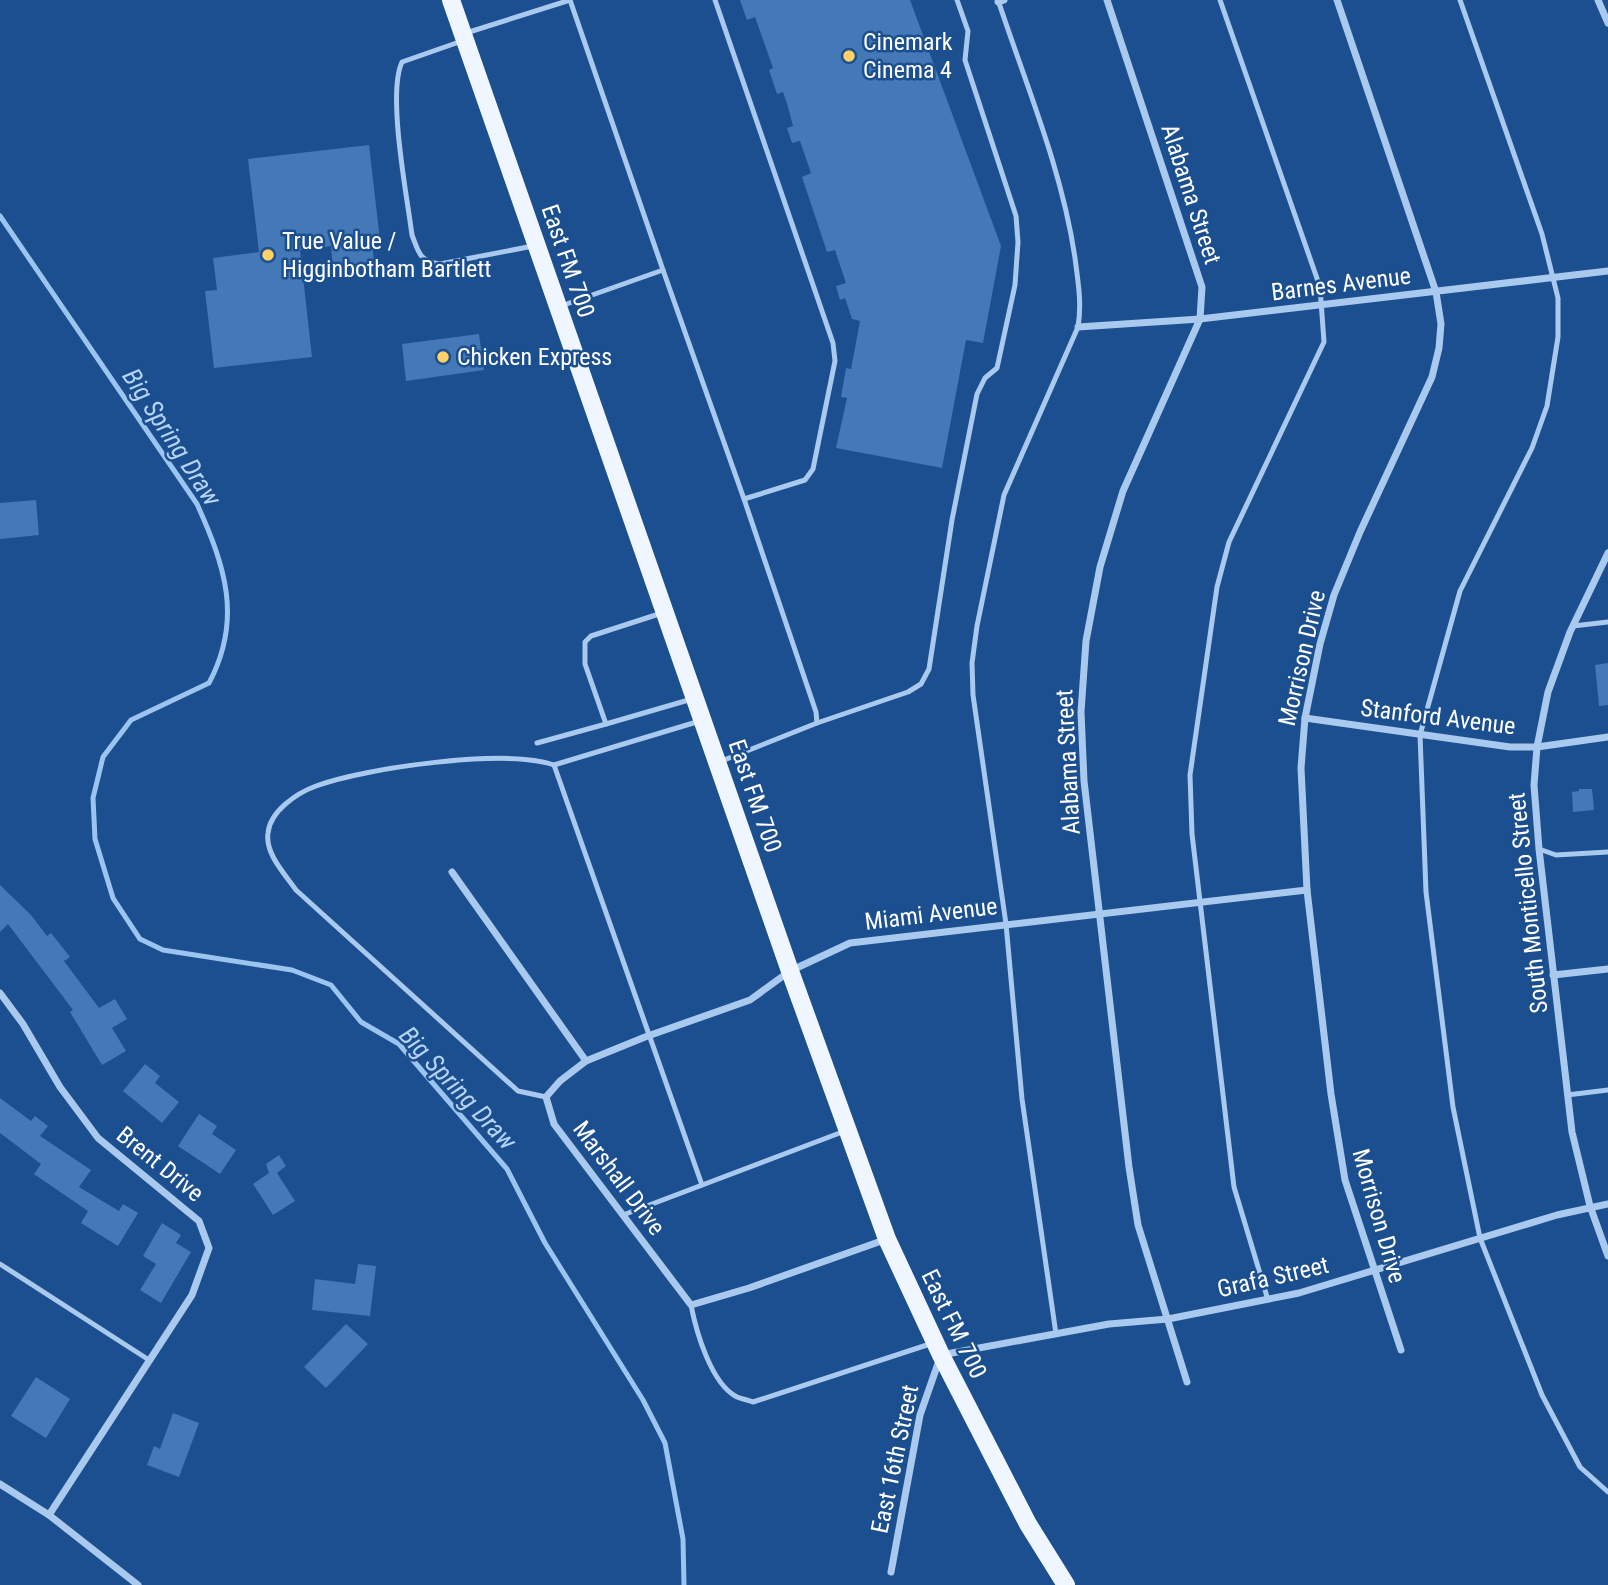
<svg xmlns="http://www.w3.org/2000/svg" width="1608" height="1585" font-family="'Roboto Condensed',sans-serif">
<rect width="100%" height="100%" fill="#1b4f8f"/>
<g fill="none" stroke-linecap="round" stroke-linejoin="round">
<path stroke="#9cc4f0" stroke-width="5" d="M 0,216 L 197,504 C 225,566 243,619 209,683 L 131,720 L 103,757 L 93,798 L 95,839 L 113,898 L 140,939 L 163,950 L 292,970 L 331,985 L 361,1022 L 399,1044 L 507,1169 L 545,1243 L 643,1400 L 665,1443 L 683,1539 L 684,1585"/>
</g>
<g fill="#4478b7">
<polygon points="740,0 910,0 1001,246 983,343 966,340 942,468 836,448 847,398 841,397 846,368 851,369 860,321 852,319 845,298 840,300 836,286 846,283 835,250 827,252 802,177 811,173 800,141 792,143 787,128 793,126 788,107 783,92 777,94 769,70 773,68 755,17 747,20"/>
<polygon points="369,145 380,240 372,241 374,262 333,267 331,246 300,250 312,357 214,368 205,291 217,290 213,258 259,252 248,159"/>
<polygon points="479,334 484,370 406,381 402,344"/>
<polygon points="36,500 39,535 0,539 0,503"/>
<polygon points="1608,663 1608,705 1599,706 1595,665"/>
<polygon points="1579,789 1592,789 1594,810 1573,812 1572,792 1579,791"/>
<polygon points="0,885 31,915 47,936 51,933 70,957 64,961 99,1008 115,999 127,1019 112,1028 126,1051 102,1065 70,1012 73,1010 8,924 0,932"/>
<polygon points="145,1064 160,1076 155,1083 179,1102 162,1123 123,1091"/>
<polygon points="0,1098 31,1121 35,1116 48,1126 40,1136 91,1170 79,1187 119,1211 123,1204 138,1213 118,1246 81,1223 88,1211 34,1174 41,1164 0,1133"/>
<polygon points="199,1114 217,1126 212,1134 236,1150 220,1174 178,1146"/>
<polygon points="279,1155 286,1166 277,1173 295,1201 273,1215 253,1184 269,1173 266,1164"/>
<polygon points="162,1223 181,1235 176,1243 191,1252 161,1303 140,1290 156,1264 143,1256"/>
<polygon points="358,1264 376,1266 370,1316 312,1310 315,1279 355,1284"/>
<polygon points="346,1324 368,1344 326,1388 304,1367"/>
<polygon points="36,1377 70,1399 46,1438 11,1416"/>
<polygon points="173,1413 199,1423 179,1477 147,1465 154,1446 160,1449"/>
</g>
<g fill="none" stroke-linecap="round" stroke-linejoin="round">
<g stroke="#a9c9ee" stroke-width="5">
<polyline points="715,0 833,343 835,361 813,469 805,480 744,499"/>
<path d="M 998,0 C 1026,85 1062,169 1075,258 C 1078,282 1082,303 1078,327 L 1004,495 L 977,626 L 972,663 L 973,695 L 1006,924 L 1022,1099 L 1056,1334"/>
<polyline points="1220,0 1320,287 1324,342 1229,542 1217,587 1190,775 1192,834 1234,1187 1268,1300"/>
<polyline points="1460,0 1542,234 1558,298 1558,337 1547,406 1532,448 1460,591 1420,735 1426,892 1453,1107 1480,1238 1542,1395 1580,1467 1608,1492"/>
<polyline points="466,33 570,0 663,270 561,306"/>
<path d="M 462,41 L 402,62 C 387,94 407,196 412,235 C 419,253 419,261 440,264 L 533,246"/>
<polyline points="663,270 744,499 816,712 817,723 719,762"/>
<polyline points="662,613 591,636 585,642 585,664 606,724 692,699"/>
<polyline points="1573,626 1608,622"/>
<polyline points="817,723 908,692 921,684 929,669 952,520 977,394 985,378 997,368 1015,285 1018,242 1016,216 965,60 968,31 957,0"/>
<polyline points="537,743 606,724"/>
<polyline points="554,765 700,721"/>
<polyline points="1539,849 1556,855 1608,852"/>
<polyline points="1567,1095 1608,1090"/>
<path d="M 546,1097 L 518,1091 L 296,890 C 285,874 265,854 268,833 C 270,811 297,793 316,786 C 365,768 505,748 554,765 L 702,1185"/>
<polyline points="623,1215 845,1131"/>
<polyline points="0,1264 149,1360"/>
<path d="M 691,1305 C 696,1331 711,1384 737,1397 C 742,1399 748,1400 753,1402 L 933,1343"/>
</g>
<g stroke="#a9c9ee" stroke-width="7">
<polyline points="1107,0 1202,287 1200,319 1123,491 1100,567 1086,641 1081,712 1084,781 1129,1167 1138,1225 1187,1382"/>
<polyline points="1337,0 1436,292 1441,324 1439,348 1432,377 1360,532 1334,595 1320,644 1305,718 1301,768 1307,890 1331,1094 1345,1180 1401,1350"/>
<polyline points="1598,0 1608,23"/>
<polyline points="998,2 1004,0"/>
<polyline points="1078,327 1200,319 1608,271"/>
<polyline points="1608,553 1570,632 1548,692 1537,747 1534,785 1539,849 1572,1132 1590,1206 1608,1256"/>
<polyline points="1305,718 1510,747 1537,747 1608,737"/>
<polyline points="452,872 586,1061 560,1081 546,1097 554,1124 691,1305 749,1288 887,1239"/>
<polyline points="1553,975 1608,969"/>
<polyline points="0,993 23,1024 60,1087 98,1138 199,1221 209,1248 192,1295 49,1515"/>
<polyline points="586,1061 645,1037 750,1000 790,971 850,943 1307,890"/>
<polyline points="0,1484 49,1515 138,1585"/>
<polyline points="891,1572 920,1415 941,1355 1109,1324 1168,1319 1299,1293 1557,1215 1608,1204"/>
</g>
<polyline stroke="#f0f6ff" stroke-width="18" points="451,0 790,971 887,1239 941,1355 1028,1524 1066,1585"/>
</g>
<g fill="#ffd166" stroke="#1b4f8f" stroke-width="2.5">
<circle cx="849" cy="56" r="7"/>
<circle cx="268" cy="255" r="7"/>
<circle cx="443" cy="357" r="7"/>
</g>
<g text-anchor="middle" stroke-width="5" stroke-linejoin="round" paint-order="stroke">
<g font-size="24" fill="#fff" stroke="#1b4f8f" text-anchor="start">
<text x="863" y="50">Cinemark<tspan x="863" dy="28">Cinema 4</tspan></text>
<text x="282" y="249">True Value /<tspan x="282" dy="28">Higginbotham Bartlett</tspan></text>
<text x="457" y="365">Chicken Express</text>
</g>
<g font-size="24" fill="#fff" stroke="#1b4f8f">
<text transform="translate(1191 194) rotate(72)" y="8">Alabama Street</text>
<text transform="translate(568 261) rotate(71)" y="8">East FM 700</text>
<text transform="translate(1341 284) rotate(-7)" y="8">Barnes Avenue</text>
<text transform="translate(1302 658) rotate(-77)" y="8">Morrison Drive</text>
<text transform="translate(1438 717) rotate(7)" y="8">Stanford Avenue</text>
<text transform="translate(1068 762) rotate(-93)" y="8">Alabama Street</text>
<text transform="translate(755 796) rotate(71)" y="8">East FM 700</text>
<text transform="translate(1528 903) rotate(-96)" y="8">South Monticello Street</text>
<text transform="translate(931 914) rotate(-7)" y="8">Miami Avenue</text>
<text transform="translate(160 1164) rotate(39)" y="8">Brent Drive</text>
<text transform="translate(619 1178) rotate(53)" y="8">Marshall Drive</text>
<text transform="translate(1379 1216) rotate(74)" y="8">Morrison Drive</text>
<text transform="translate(1273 1277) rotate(-13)" y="8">Grafa Street</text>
<text transform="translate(954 1324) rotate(64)" y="8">East FM 700</text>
<text transform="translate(895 1459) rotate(-78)" y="8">East 16th Street</text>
</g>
<g font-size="26" font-style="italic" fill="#b5d3f5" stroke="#1b4f8f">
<text transform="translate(172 437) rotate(57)" y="9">Big Spring Draw</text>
<text transform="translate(458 1088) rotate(47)" y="9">Big Spring Draw</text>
</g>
</g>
</svg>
